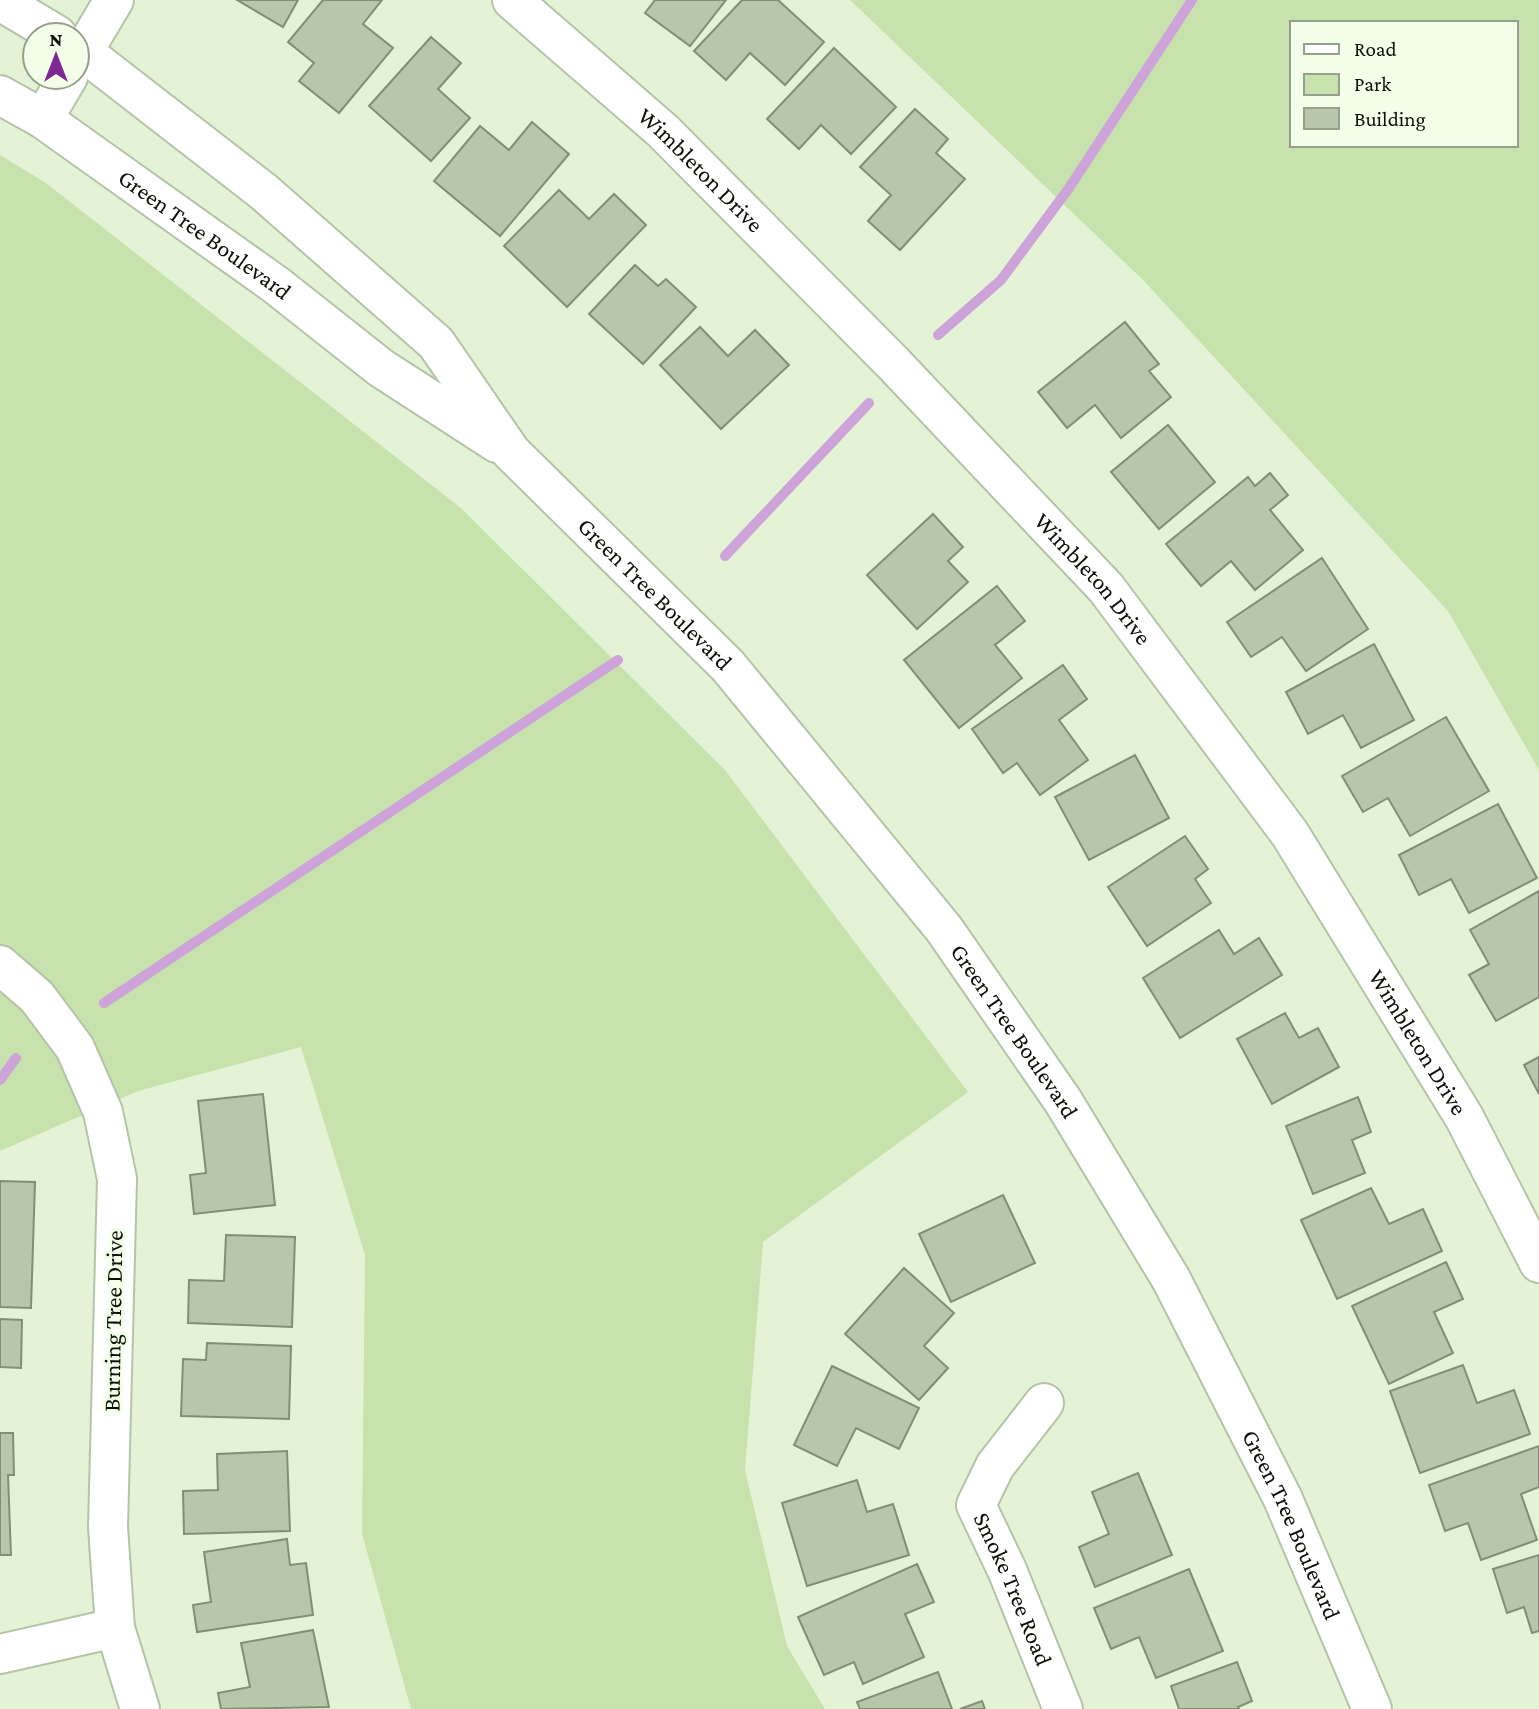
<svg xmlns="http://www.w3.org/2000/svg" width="1539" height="1709" font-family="'Crimson Pro',serif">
<rect width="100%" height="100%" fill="#e4f3d6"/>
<g fill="#c8e2ad" fill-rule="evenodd">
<path d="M 850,0 L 1539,0 L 1539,770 L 1448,611 L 1143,280 ZM 1292,23 L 1516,23 L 1516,145 L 1292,145 Z"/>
<polygon points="0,155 46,183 461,508 725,770 968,1092 763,1242 745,1470 787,1646 825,1709 411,1709 362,1534 365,1255 301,1047 138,1091 0,1151"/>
</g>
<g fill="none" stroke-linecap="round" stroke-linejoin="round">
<g stroke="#cda3d9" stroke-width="10">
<polyline points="938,335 1001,280 1069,188 1192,0"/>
<polyline points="725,556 869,403"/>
<polyline points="104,1003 618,660"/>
<polyline points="0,1080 16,1058"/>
</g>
</g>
<g fill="#b8c6aa" stroke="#828f75" stroke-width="2">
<polygon points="237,0 298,0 283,27"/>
<polygon points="323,0 382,0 363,24 393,48 339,113 299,81 314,63 288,42"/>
<polygon points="655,0 726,0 690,46 645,13"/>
<polygon points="742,0 778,0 824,42 785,85 750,53 726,80 694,51"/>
<polygon points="431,37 461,63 438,89 470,118 431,161 369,106"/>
<polygon points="834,48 896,107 851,154 821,125 799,149 767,119"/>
<polygon points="915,109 948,139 936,153 965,179 900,250 868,221 891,195 860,167"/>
<polygon points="532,122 569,154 500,236 434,181 480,126 509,150"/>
<polygon points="559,190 589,219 614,194 646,225 567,307 504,246"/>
<polygon points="635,265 658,286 666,279 696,307 643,364 589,314"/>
<polygon points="1125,322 1159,364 1149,371 1171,397 1121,438 1095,405 1067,428 1038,392"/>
<polygon points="700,327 728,356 755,330 789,365 721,429 660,365"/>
<polygon points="1168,425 1215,482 1159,529 1111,472"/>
<polygon points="1270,473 1288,495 1270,510 1303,550 1255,590 1231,561 1201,586 1166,544 1248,477 1255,486"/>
<polygon points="933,514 963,547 948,561 968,582 917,629 867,575"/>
<polygon points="1322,558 1368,629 1306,671 1282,637 1251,657 1227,622"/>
<polygon points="997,586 1025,621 995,645 1022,678 959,728 904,660"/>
<polygon points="1374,644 1414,720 1361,748 1343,715 1308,734 1286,692"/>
<polygon points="1063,665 1087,699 1059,720 1088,760 1040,795 1017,763 1003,773 972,729"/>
<polygon points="1446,717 1489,791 1410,836 1388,798 1363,812 1342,776"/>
<polygon points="1135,755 1169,818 1089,860 1055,797"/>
<polygon points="1498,804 1537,878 1469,913 1451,879 1419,895 1399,855"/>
<polygon points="1185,836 1208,869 1195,879 1211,903 1147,946 1108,887"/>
<polygon points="1539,891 1539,997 1496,1021 1469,975 1489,964 1470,930"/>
<polygon points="1219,930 1234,954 1259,938 1282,975 1180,1038 1143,978"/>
<polygon points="1285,1013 1299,1038 1318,1028 1339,1067 1272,1104 1237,1039"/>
<polygon points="1539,1057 1539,1094 1524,1065"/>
<polygon points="263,1094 275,1205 194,1214 190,1175 206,1173 198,1101"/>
<polygon points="1358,1097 1371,1132 1352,1140 1365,1173 1313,1194 1286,1126"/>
<polygon points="0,1181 35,1182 31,1308 0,1307"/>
<polygon points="1371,1188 1389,1224 1423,1209 1442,1251 1337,1299 1301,1220"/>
<polygon points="1003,1195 1035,1263 951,1302 919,1234"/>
<polygon points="226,1235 295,1237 292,1327 188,1323 189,1280 224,1281"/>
<polygon points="1446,1262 1463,1299 1434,1312 1453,1353 1389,1384 1352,1306"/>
<polygon points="904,1268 954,1313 924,1346 948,1368 919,1400 845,1334"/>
<polygon points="0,1319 22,1320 21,1368 0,1367"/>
<polygon points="207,1343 291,1346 289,1419 181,1416 183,1359 206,1360"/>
<polygon points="1463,1365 1477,1403 1514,1390 1530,1434 1420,1473 1390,1391"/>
<polygon points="832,1366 919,1408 899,1449 856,1428 837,1466 794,1445"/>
<polygon points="0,1433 13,1433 14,1475 8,1475 11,1555 0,1555"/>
<polygon points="1539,1446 1539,1487 1521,1494 1537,1540 1481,1560 1468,1523 1445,1531 1429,1485"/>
<polygon points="287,1451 290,1531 184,1534 183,1491 218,1490 217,1454"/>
<polygon points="1138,1473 1172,1555 1095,1587 1079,1547 1109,1534 1092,1492"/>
<polygon points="857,1480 867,1512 893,1504 909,1555 807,1586 782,1503"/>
<polygon points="287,1539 290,1565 306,1563 313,1615 197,1632 193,1605 211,1602 204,1552"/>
<polygon points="1539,1555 1539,1631 1532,1633 1524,1607 1507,1613 1493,1569"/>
<polygon points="917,1564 934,1602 905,1614 924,1657 863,1684 854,1662 824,1675 798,1617"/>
<polygon points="1189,1569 1223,1651 1156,1678 1139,1637 1111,1649 1094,1608"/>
<polygon points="313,1630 329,1707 221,1709 218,1693 250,1687 241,1643"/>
<polygon points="1237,1662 1252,1701 1238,1707 1239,1709 1179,1709 1171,1686"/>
<polygon points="938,1672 952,1709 860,1709 857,1702"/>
<polygon points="982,1701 985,1709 960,1709"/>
</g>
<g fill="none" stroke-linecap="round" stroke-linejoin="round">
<g stroke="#b5c3a8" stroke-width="42">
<g id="street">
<path id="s1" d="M 512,0 L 663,131 L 893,363 L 1106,588 L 1290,834 L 1464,1117 L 1539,1263"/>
<polyline points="77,62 114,0"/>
<polyline points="43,119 68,77"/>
<polyline points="0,965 37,997 75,1048 103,1112 117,1179 108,1527 115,1628 140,1709"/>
<path id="s2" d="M 1044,1403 L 995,1466 L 976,1505 L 1007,1570 L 1063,1709"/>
<polyline points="0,1654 115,1628"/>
</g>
</g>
<g stroke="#b5c3a8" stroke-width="42">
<g id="primary">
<polyline points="0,1 57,35"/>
<path id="s3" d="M 77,47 L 264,192 L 436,343 L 511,452 L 728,666 L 944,929 L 1063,1101 L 1171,1279 L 1283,1499 L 1372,1709"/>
<path id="s4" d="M 0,95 L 43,119 L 276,285 L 381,368 L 497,443"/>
</g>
</g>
<use href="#street" stroke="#fff" stroke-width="38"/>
<use href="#primary" stroke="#fff" stroke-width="38"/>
</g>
<g text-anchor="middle" stroke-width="7" stroke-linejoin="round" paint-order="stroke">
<g font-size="24" fill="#0c1108" stroke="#f3ffe8">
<text dy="8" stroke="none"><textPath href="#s1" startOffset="254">Wimbleton Drive</textPath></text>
<text dy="8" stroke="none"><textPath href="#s4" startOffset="248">Green Tree Boulevard</textPath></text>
<text dy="8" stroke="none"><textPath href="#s1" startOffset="821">Wimbleton Drive</textPath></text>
<text dy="8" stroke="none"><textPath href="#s3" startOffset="800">Green Tree Boulevard</textPath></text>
<text dy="8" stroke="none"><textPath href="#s3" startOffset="1367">Green Tree Boulevard</textPath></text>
<text dy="8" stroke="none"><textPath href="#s1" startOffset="1388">Wimbleton Drive</textPath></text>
<text transform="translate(113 1321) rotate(-89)" y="8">Burning Tree Drive</text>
<text dy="8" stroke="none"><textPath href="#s3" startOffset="1934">Green Tree Boulevard</textPath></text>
<text dy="8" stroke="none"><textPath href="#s2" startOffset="215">Smoke Tree Road</textPath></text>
</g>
</g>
<rect x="1290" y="21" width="228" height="126" fill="#f3ffe8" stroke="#97a08e" stroke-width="2"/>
<rect x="1304" y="44" width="35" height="10" fill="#ffffff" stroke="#97a08e" stroke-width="2"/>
<text x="1354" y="56" font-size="21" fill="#0c1108">Road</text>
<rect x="1304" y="74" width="35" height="21" fill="#c8e2ad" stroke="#97a08e" stroke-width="2"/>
<text x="1354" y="91" font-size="21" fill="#0c1108">Park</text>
<rect x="1304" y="108" width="35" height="21" fill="#b8c6aa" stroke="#97a08e" stroke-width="2"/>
<text x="1354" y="126" font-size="21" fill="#0c1108">Building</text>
<g transform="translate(56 56)"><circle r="33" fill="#f3ffe8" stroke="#97a08e" stroke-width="2"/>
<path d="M0-5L12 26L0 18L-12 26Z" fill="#7e2796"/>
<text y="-10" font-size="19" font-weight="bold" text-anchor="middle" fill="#0c1108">N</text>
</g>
</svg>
